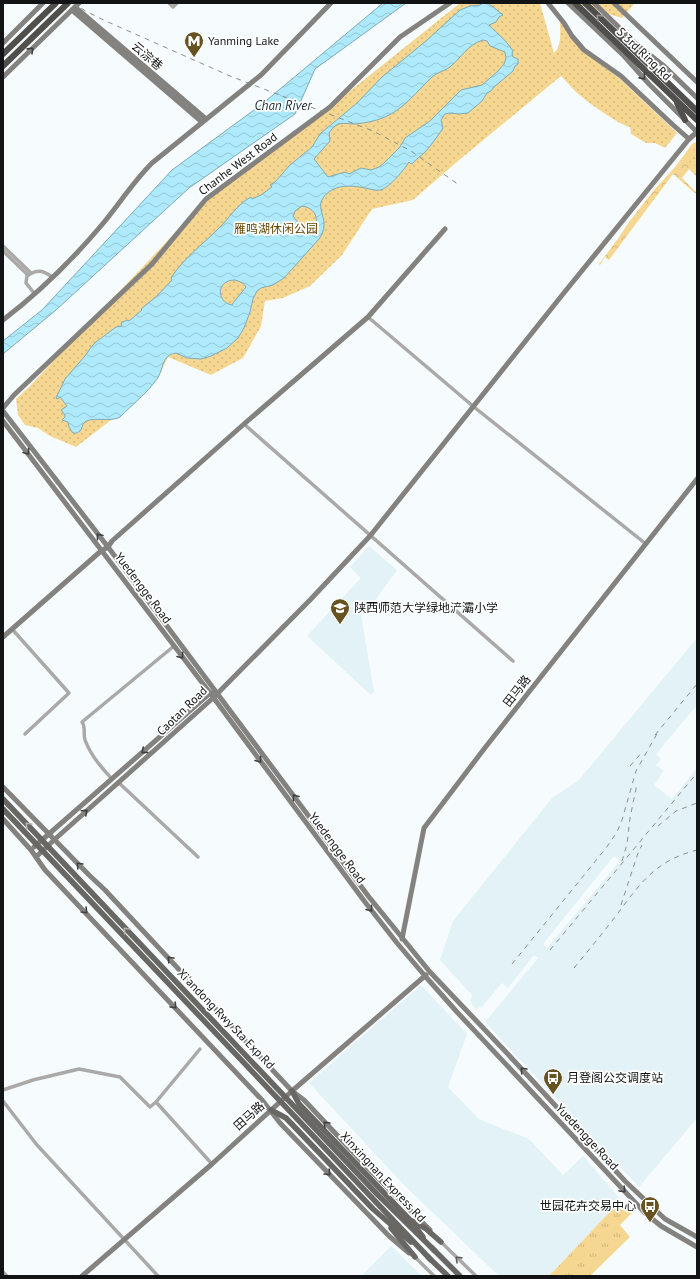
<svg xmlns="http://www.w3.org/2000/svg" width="700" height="1279" font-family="'PT Sans','Noto Sans SC',sans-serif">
<defs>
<pattern id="grass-tufts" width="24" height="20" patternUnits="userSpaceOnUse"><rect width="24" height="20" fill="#f6d791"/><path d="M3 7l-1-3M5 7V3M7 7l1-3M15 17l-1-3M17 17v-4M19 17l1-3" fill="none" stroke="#d2b87c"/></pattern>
<pattern id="forest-crowns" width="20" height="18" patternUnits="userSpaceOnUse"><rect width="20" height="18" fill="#f6d791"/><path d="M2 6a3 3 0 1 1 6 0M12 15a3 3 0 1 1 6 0" fill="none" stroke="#d2b87c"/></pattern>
<pattern id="park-dots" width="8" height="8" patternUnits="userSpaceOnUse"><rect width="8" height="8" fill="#f6d791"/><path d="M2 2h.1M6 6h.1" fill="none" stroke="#d2b87c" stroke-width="1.8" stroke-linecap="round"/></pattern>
<pattern id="water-waves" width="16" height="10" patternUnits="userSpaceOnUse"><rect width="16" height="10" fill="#aeeafb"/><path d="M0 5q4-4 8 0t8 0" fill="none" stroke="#95c8d6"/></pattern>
</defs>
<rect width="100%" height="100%" fill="#f6fcfe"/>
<g fill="#e3f2f6" fill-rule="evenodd">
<polygon points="369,546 397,570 376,599 361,615 374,692 371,695 307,636 361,578 350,567"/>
<path d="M 697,638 L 697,705 L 656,754 L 661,759 L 656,765 L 664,771 L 654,785 L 672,799 L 697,768 L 697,1118 L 639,1187 L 485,1022 L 538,958 L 534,955 L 508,988 L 502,983 L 481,1008 L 480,1006 L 476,1010 L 470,1001 L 472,995 L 440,960 L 453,921 L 552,798 L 579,780 ZM 614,856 L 620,861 L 547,948 L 543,944 Z"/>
<polygon points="421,985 467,1034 448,1087 479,1119 529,1139 563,1175 583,1156 621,1200 549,1276 499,1276 404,1185 309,1083"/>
<polygon points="391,1246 422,1276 361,1276"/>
</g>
<polygon fill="url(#grass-tufts)" points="621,1200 633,1212 620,1225 630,1237 590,1276 549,1276"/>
<polygon fill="url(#forest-crowns)" points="697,142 697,177 689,169 682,178 697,193 697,195 673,174 609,260 605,257 600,265 599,264 617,240 629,222 654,190 675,167 693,143"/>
<g fill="url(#park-dots)">
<path d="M 460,3 L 540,3 L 554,53 C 562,46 560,31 560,21 L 583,52 L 618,77 L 677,133 L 665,148 L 655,143 L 646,143 L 631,134 L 630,127 C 622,127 583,99 576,92 C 571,87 566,81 561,76 L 458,161 L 413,200 L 372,209 L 342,255 L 310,286 L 283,298 L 265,301 L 261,326 L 243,358 L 211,375 L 168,357 L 158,378 L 115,417 L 76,447 L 50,436 L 38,428 L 25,425 L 18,415 L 16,399 L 28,388 L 204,202 L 330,107 Z"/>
<polygon points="572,3 635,3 622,18"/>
<polygon points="697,145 697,168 688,160"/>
</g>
<g fill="url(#water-waves)" stroke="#7faab6" fill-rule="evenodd">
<polygon points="383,3 406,3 315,69 295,114 189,188 56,310 3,354 3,341 42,310 172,170 261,105"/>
<path d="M 483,3 L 488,3 L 503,15 L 499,17 L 496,22 L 489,25 C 492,29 495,30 498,34 C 504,39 509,45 513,51 L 512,53 L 513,57 L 518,59 L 518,64 L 515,66 L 513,71 L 494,87 L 491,91 L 487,93 L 482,101 L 468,113 L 459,114 L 450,113 L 445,114 L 441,120 L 443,128 C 438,136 432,144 425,152 C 421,156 416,159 413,163 L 411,164 L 409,162 C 404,170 390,187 381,190 C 376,191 370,189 365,188 C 350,185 333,184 323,198 C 317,206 324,215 324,224 C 324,230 322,235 319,239 L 284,278 L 273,285 L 261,288 L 257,291 L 253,299 L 250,312 L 244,328 L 238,338 L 227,348 L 211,356 L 201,359 L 187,358 L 176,353 C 161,355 164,369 157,379 C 147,393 132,405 120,417 C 111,423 88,415 83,424 C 82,426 82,428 81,430 L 77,433 L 73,433 L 69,427 L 68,422 L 62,420 L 65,417 L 65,415 L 61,410 L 67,406 L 60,397 L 57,399 L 56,398 L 65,379 L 85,356 L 92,346 L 96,342 L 116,327 L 122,326 L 121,323 L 127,320 L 129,321 L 142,310 L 141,309 L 157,296 L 172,280 L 171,278 C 183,259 202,245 218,229 C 229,219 237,204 251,197 L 252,199 L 261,195 L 272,187 L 270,185 L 275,182 L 290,165 L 312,147 L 320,134 L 327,128 L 357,103 L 382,77 L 426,41 L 460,10 L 470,6 L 480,5 ZM 483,40 L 487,41 L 490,46 L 505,52 L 506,58 L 504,64 L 498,71 L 482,85 L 461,90 L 430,121 L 405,138 L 400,147 L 384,163 L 379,167 L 371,170 L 361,168 L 349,174 L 345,172 L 328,177 L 314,159 L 330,141 L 329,133 C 331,130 334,126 337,125 C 341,122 350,124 355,124 C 365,123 376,121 385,117 C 404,109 417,91 432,77 C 437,72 445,71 450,67 C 462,57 467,45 483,40 ZM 302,206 C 319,208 322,228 306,233 L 300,231 L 299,224 L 293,216 L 295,211 ZM 235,280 L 243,283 L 246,287 L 233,303 L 232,305 C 216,302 216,280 235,280 Z"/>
</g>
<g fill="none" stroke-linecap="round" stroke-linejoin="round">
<g stroke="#aaa9a7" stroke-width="3.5">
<polyline points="169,3 173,7 177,3"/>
<polyline points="3,246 31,273"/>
<polyline points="3,251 28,275"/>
<path d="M 34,293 L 26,283 L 27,276 C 37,269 43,270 52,277"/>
<polyline points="368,317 474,407 646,544"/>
<polyline points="244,424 513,661"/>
<polyline points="12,629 69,693 25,734"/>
<path d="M 112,779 C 102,768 91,756 85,740 C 83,734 86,727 82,722 L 174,646"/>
<polyline points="118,782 198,857"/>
<polyline points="200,1049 156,1102 212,1164"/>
<polyline points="3,1090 33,1080 79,1069 120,1077 150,1107 156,1102"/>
<polyline points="3,1101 37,1145 158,1276"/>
<polyline points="441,1242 476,1276"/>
<polyline points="415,1257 434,1276"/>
<polyline points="3,1272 7,1276"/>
</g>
<g stroke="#84827f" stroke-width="5">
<polyline points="548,3 564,23 572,36 584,50 621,76 672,124 689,139"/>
<polyline points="568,3 624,56 649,84 697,132"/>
<polyline points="594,3 636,44 664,66 697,98"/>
<polyline points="614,3 697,82"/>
<polyline points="75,7 206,119"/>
<polyline points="72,10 202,122"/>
<polyline points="3,43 43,3"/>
<polyline points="3,77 79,3"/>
<path d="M 3,320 C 37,294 72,260 100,227 C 118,206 132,183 152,163 L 261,75 L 331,3"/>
<polyline points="3,408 14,395 152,264 206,199 330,107 400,37 450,3"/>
<polyline points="3,411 108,547 369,897 430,972 505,1051 625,1181 665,1219 697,1237"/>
<polyline points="3,421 210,693 365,902 397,943 425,976 457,1012 645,1213 661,1226 697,1247"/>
<polyline points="3,637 101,551 108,547 112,541 244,424 368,317 445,229"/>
<polyline points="3,787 89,875 105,890 292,1091 304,1100 369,1169 430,1230"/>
<polyline points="3,819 31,850 45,870 262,1100 280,1123 389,1236 409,1253"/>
<polyline points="34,847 210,693 212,693"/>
<polyline points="36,857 54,840 213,698 310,600 370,536 563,294 689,139 697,132"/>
<polyline points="402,939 424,828 484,749 697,479"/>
<polyline points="82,1276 212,1164 292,1091 426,975"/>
</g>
<g stroke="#686763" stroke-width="5.5">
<polyline points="292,1091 299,1104 410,1220 423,1237"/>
<polyline points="271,1110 286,1118 373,1209 411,1242"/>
<polyline points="412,1221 425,1228 441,1242"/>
<polyline points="391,1228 415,1257"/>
<polyline points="432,1248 460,1276"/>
<polyline points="428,1257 448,1276"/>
</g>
<g stroke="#514f4b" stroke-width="6">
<polyline points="575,3 697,120"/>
<polyline points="585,3 697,111"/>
<polyline points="3,54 56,3"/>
<polyline points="3,66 68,3"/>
<polyline points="677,103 685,120"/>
</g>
<g stroke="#8a8e8f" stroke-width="1" stroke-dasharray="5 5" stroke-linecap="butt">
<polyline points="73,3 87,12 108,22 230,76 373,131 411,151 459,185"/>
<polyline points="655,735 697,684"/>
<polyline points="630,766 643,751"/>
<polyline points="658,826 676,811 697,803"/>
<polyline points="622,861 627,844 630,818 637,784"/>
<polyline points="621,905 638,853 642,845"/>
<polyline points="550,950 697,773"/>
<polyline points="512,964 606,848 617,832 622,820 636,771 658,732"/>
<path d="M 574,968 C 588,951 602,934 615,917 C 640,884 654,861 697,850"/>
</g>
<g stroke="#686763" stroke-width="5.5">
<polyline points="3,799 377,1194 435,1251"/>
<polyline points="3,809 431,1260"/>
</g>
</g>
<defs><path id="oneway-chevron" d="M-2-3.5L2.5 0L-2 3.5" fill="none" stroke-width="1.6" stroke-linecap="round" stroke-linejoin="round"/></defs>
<use stroke="#979593" href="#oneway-chevron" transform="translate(599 17) rotate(-136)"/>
<g stroke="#3f3f3f">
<use href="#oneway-chevron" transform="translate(31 50) rotate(-44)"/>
<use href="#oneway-chevron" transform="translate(643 77) rotate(48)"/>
<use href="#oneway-chevron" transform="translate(27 452) rotate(53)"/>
<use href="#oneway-chevron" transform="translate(99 536) rotate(-128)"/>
<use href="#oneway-chevron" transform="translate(181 656) rotate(53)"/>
<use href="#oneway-chevron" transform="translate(144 751) rotate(139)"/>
<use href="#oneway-chevron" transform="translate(259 760) rotate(53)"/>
<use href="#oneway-chevron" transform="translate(295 797) rotate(-127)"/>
<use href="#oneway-chevron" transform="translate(85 812) rotate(-42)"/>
<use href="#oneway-chevron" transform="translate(79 865) rotate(-134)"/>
<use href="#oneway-chevron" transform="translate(370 909) rotate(52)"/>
<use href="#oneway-chevron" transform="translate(85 911) rotate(45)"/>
<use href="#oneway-chevron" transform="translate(170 959) rotate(-133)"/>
<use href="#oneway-chevron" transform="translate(174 1006) rotate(47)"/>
<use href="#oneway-chevron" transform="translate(523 1070) rotate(-133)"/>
<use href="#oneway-chevron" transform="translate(326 1124) rotate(-133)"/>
<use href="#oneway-chevron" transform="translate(328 1173) rotate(46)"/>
<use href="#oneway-chevron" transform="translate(623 1190) rotate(47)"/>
</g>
<g stroke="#b4b3b1">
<use href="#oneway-chevron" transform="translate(28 825) rotate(-133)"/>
<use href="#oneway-chevron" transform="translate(126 930) rotate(-133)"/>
</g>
<use stroke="#5e5e5e" href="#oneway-chevron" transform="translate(458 1259) rotate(-136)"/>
<defs>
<g id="metro-pin" transform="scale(1)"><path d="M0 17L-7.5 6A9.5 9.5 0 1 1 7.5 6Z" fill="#675321" stroke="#fff"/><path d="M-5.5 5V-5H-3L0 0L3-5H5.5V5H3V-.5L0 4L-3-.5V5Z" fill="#fff"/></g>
<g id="school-pin" transform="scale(1)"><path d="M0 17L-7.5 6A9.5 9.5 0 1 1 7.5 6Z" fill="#675321" stroke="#fff"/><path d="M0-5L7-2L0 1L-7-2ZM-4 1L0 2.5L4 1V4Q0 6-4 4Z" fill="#fff"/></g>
<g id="bus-pin" transform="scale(1)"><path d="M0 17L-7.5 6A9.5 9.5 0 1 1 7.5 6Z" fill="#675321" stroke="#fff"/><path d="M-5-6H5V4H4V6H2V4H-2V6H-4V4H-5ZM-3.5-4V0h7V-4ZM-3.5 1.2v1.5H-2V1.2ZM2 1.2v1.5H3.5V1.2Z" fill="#fff"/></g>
</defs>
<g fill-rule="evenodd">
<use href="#metro-pin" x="194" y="41"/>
<use href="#school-pin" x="340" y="608"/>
<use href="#bus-pin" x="553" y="1078"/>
<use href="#bus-pin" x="650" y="1206"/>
</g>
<g text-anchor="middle" stroke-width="3.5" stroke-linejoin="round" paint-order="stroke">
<g font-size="12" fill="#111314" stroke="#fff" text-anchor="start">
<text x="208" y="45">Yanming Lake</text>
<text x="354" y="612">陕西师范大学绿地浐灞小学</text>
<text x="567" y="1082">月登阁公交调度站</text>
<text x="636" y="1210" text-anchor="end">世园花卉交易中心</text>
</g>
<g font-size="12" fill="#111314" stroke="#fff">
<text transform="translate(644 54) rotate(44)" y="4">S 3rd Ring Rd</text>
<text transform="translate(147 56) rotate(40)" y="4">云淙巷</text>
<text transform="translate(238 164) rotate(-37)" y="4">Chanhe West Road</text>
<text transform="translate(143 588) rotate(53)" y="4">Yuedengge Road</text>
<text transform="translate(517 691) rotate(-52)" y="4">田马路</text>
<text transform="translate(182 711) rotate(-44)" y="4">Caotan Road</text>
<text transform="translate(337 848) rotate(53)" y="4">Yuedengge Road</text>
<text transform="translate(226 1019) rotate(46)" y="4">Xi'andong Rwy Sta Exp Rd</text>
<text transform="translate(249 1116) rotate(-42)" y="4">田马路</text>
<text transform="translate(587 1137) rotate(47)" y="4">Yuedengge Road</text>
<text transform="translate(383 1177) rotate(47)" y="4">Xinxingnan Express Rd</text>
</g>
<g font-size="12" fill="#634b07" stroke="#fff">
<text x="276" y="233">雁鸣湖休闲公园</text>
</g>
<g font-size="13" font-style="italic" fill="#1c3035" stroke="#fff">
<text x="283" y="110">Chan River</text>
</g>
</g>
<rect width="700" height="1279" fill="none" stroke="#111314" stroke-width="8"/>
</svg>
